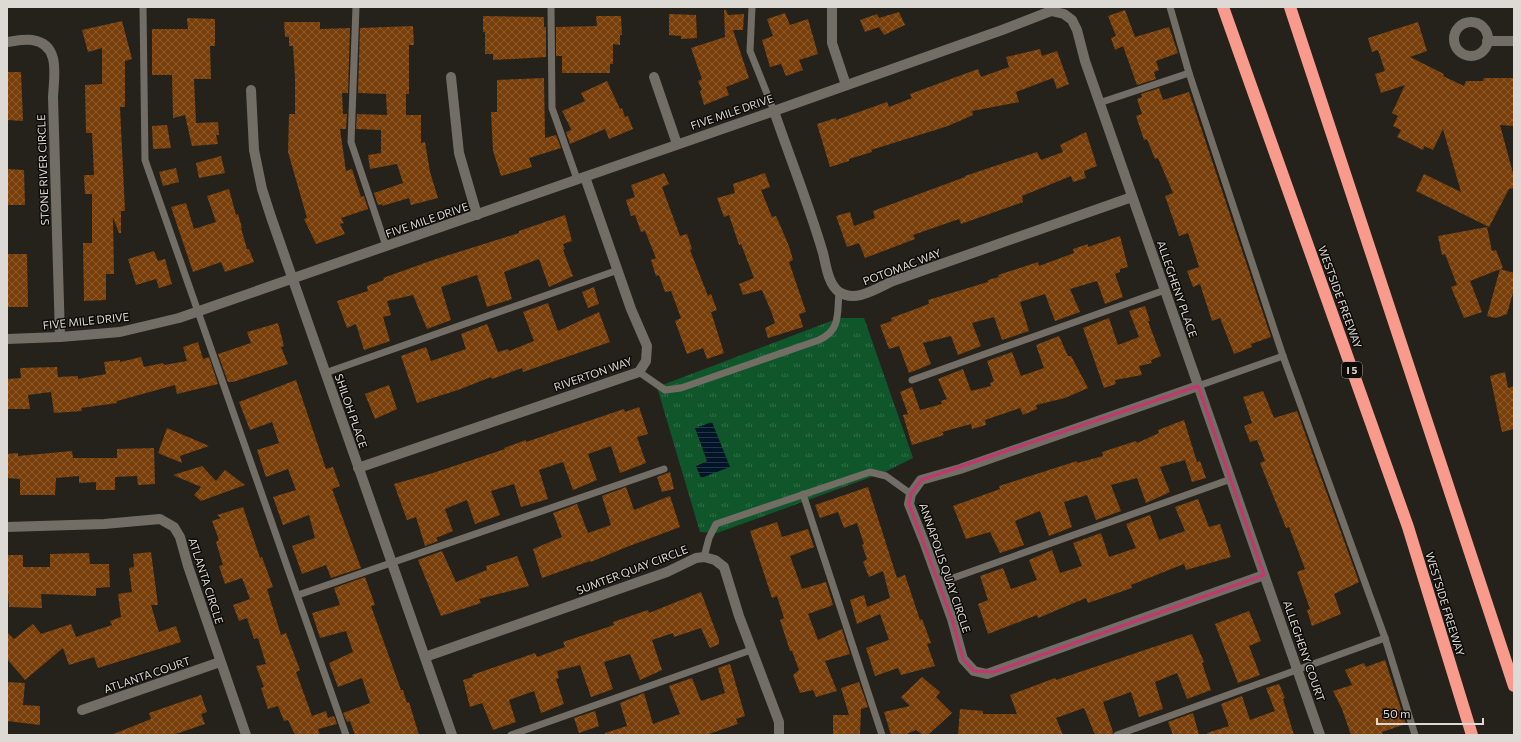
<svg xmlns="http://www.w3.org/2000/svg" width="1521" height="742" font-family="Commissioner,sans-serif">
<defs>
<pattern id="park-tufts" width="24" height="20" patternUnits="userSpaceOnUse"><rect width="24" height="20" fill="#0f572b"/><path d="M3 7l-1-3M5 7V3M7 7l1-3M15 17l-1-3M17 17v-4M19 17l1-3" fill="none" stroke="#326f49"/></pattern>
<pattern id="water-rules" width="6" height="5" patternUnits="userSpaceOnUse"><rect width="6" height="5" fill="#011428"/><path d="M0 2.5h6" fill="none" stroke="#263646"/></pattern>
<pattern id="building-cross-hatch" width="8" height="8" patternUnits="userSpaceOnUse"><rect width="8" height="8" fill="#783f0b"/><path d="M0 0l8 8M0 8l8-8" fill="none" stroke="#8b5a2e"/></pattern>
</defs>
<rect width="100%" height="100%" fill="#25221b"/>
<polygon fill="url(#park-tufts)" points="839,318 864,318 913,458 885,472 717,533 700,532 657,387"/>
<polygon fill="url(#water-rules)" points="712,422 730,467 701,478 696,466 707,461 695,428"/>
<g fill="url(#building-cross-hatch)">
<polygon points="724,10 726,10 728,15 744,14 743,30 733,30 749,78 726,87 729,95 704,105 700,91 702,90 698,81 702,79 691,48 725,37"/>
<polygon points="1125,10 1135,37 1169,27 1178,53 1156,61 1159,70 1154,72 1156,79 1137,85 1123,46 1115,50 1111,38 1116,36 1108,16"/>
<polygon points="899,12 905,25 884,35 879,27 865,32 860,20 877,14 879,18"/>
<polygon points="785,13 790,25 808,19 818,54 799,60 803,70 786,76 781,64 770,67 762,40 773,36 767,19"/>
<polygon points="669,14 696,15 697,38 681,39 681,36 669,35"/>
<polygon points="483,16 544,17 544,27 546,27 546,57 493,60 493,54 485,54 485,32 483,32"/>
<polygon points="596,16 621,16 622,35 620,35 620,45 613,44 613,64 610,64 610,73 562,73 562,56 556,56 556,27 597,26"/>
<polygon points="187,18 215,19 215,46 210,46 211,79 194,79 196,123 218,122 219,135 216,135 218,144 192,146 185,115 173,118 172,75 152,75 152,29 188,29"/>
<polygon points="122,21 132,59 125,61 125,107 120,107 125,211 121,211 121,233 119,233 113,217 114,274 106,274 106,300 84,301 83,243 92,243 92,194 85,194 84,175 94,175 92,133 86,133 85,85 102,84 102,48 88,52 82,30"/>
<polygon points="284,22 320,22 320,29 350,28 348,93 342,93 343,114 347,114 346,129 340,129 346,171 352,169 361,197 364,196 368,209 341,218 344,223 340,224 345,234 316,244 304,219 307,218 288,152 289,114 295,114 295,77 293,46 289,46 289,37 285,37"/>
<polygon points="1418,22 1427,51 1410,57 1444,74 1443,76 1464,86 1466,81 1483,81 1484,78 1514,78 1514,126 1500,125 1514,177 1514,188 1509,189 1489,227 1416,191 1424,174 1461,192 1443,129 1433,150 1424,146 1423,150 1397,137 1401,130 1393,126 1398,116 1392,113 1405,85 1381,93 1375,74 1385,71 1378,50 1372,52 1368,38"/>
<polygon points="413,26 414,45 409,45 409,94 406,94 406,115 421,115 421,143 425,142 430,172 438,198 411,205 409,198 382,206 382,204 378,205 374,193 403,183 397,164 370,169 368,155 381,153 381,130 356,129 357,114 387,115 386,94 358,93 360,28"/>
<polygon points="1040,49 1042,56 1057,51 1069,84 1057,89 1053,78 1016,92 1019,102 972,111 973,115 948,126 871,150 872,152 849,159 849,161 830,167 817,124 836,118 836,120 887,102 889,107 912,98 910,94 978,69 981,77 1009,67 1006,57"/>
<polygon points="7,72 21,72 23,121 7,120"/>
<polygon points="544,78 545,138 556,135 561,148 529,158 532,167 501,176 493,151 491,112 497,112 497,80"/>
<polygon points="607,81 620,109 622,108 625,117 628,116 633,129 609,139 605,129 570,144 566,132 571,130 571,129 562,111 585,101 581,93"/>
<polygon points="1159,88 1163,100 1189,92 1271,337 1251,344 1252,347 1234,354 1220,318 1212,321 1200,284 1193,287 1187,271 1199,267 1188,233 1179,236 1165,196 1173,193 1158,158 1155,159 1147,139 1144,140 1136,116 1142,114 1137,99 1142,97 1141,94"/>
<polygon points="167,125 171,148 153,149 152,126"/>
<polygon points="1086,132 1097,166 1084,171 1086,178 1073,182 1071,176 1022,196 1023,202 961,224 959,219 913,235 915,239 865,258 859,243 847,247 836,216 850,212 854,226 875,218 873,211 965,177 965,176 1037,152 1041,160 1063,152 1060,145"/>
<polygon points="221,156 225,173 199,178 196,163"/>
<polygon points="176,168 179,182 163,186 159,172"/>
<polygon points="7,169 24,170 25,205 7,205"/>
<polygon points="664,173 669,184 662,187 680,236 687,234 692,249 690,250 708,296 711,294 717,310 711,312 724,353 707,359 703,348 687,354 675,321 681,318 671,291 665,292 659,275 656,276 651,260 656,258 645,231 641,232 635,215 631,216 626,200 635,197 631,185"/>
<polygon points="765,173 770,187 761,190 772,217 776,216 789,246 793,260 789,262 806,312 799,314 803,327 768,338 765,328 775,323 771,311 762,290 743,295 739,284 754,278 741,244 739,245 729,215 724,217 717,198 735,193 733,184"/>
<polygon points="229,189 236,215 238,214 242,228 241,228 247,249 249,249 254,262 225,272 221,262 193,272 171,207 186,203 194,229 216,222 207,196"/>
<polygon points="565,215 572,241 563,244 565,249 563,250 573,276 549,287 539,259 504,272 512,299 487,307 477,275 441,287 451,320 427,329 413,295 387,301 391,315 383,317 390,341 364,350 356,324 347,328 337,301 368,291 367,286 384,280 383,278 433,260 519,233 519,231"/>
<polygon points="1487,227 1492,251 1496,250 1503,268 1470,281 1482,312 1464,318 1451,287 1457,285 1445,254 1442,255 1438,236"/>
<polygon points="1120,236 1128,267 1120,269 1120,272 1115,274 1123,297 1105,304 1097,281 1070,289 1080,312 1055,321 1045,294 1020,302 1029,331 1002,340 994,317 972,323 981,346 958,355 951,336 923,343 931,364 909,373 899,346 889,349 880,325 892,321 891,318 929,304 928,300 988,282 988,280 999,277 998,275 1038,262 1039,266 1074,253 1073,249 1088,244 1088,247"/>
<polygon points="154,251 158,261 165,259 172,284 159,288 156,279 136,285 128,259"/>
<polygon points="7,254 27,254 28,307 7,307"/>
<polygon points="1500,269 1514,273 1514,289 1507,314 1496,318 1487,316"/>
<polygon points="594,287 599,304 588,308 582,292"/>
<polygon points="548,303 558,331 599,312 610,342 523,372 522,368 492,379 491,377 458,390 417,403 401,356 426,347 431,361 466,349 461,334 487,324 498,352 508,349 509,351 534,341 523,312"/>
<polygon points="1145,306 1150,321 1148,321 1161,356 1151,360 1152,363 1139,366 1142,375 1115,380 1116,384 1104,388 1083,328 1109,318 1118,345 1139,337 1129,311"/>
<polygon points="278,323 284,346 281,347 288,364 233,382 228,382 218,354 251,343 247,332"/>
<polygon points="1059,336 1068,356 1071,356 1088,388 1065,398 1036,405 1037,409 1023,415 1020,408 985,420 986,425 972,429 971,424 942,432 944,435 912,445 903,415 908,414 900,392 912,387 920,410 942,404 941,401 947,399 938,379 963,369 971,391 991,386 990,383 994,381 987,361 1012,352 1021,376 1044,368 1036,345"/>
<polygon points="198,342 203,359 209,357 218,384 177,394 175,385 117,401 117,403 81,408 82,411 54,413 51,392 28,395 30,409 7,409 7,379 21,378 20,368 57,367 58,377 78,376 78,379 106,374 104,362 120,360 120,362 141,357 144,367 163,363 164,365 187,361 183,347"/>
<polygon points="1505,372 1508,388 1514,386 1514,429 1502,432 1490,376"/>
<polygon points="296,380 326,469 333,467 340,486 332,489 361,568 331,578 326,565 302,574 292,546 315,538 309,515 283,525 273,497 296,490 288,469 266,477 257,450 279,443 272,422 250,430 239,402"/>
<polygon points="389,385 397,409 375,419 365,394"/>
<polygon points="1263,391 1274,418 1297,411 1359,582 1334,594 1341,614 1312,626 1307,610 1310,609 1297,572 1305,569 1289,527 1286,528 1260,463 1265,461 1257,440 1250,442 1244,426 1252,423 1243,397"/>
<polygon points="639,407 648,434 637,437 646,463 620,473 611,446 588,454 597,480 573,490 563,462 539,470 548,499 521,507 514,484 491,491 500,515 475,524 467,500 445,509 453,531 436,538 438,541 425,546 416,517 407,520 394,484 433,473 505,449 504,448 526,440 526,442 624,409 625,412"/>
<polygon points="1184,420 1197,462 1200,461 1206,478 1192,482 1185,460 1160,467 1170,492 1146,503 1137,478 1111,485 1121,511 1096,520 1087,495 1064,502 1072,527 1049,536 1040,511 1015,521 1024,545 1000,553 990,532 966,539 953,506 1000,489 999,486 1077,461 1077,463 1103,456 1102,452 1136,441 1137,443 1159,433 1158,430"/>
<polygon points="167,428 209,446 180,456 182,463 158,453"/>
<polygon points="154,448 155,484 138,485 137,476 115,477 115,490 96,490 96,482 79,483 79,476 56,478 55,495 20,495 20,479 7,478 7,454 18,453 18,456 72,451 73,458 117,458 117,449"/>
<polygon points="202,466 216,481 225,470 245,485 201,501 194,495 201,487 173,475"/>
<polygon points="670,472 674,489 662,492 657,477"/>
<polygon points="626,487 634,510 670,496 680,527 624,548 591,562 590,561 542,578 533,549 562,537 553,513 577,504 588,533 611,525 602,496"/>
<polygon points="868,487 897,578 905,575 920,620 922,619 931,643 927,644 935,666 901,675 898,668 875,676 866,648 889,640 880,614 857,624 850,600 864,595 867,607 890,598 883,571 869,577 863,562 867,559 862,545 864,544 857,523 844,528 838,512 820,518 815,505"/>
<polygon points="1198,499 1209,527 1220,524 1231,557 1186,570 1184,564 1131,585 1132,588 1088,603 1086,598 1038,618 1037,615 988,634 978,604 988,600 980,576 1003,568 1011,589 1037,580 1029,560 1052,550 1060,573 1082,566 1073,543 1101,533 1109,557 1136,548 1126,524 1150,515 1159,540 1185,531 1175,507"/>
<polygon points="243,507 260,558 262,557 273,587 267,589 281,635 286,633 300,670 296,672 312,716 326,711 328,718 334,716 337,724 318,729 320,735 295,735 288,720 284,721 278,706 268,709 261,688 264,687 256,666 266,664 258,638 254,639 247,618 239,621 233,605 250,599 242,578 225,584 219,566 223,565 216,542 219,540 212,521 221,518 217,515"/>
<polygon points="777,522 782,537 808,529 814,547 790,556 802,589 826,582 833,605 808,614 818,640 842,629 844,636 850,654 825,661 837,691 816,697 813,690 800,693 793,675 799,670 792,651 790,651 780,620 784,618 777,596 772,598 750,531"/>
<polygon points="442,551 456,582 487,570 486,566 517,556 529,586 479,599 481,603 441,616 418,560"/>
<polygon points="151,552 158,605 151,605 159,632 176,626 181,642 98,668 94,657 69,665 63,648 25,680 7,659 7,632 14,639 33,624 41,634 71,624 76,637 112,625 110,621 121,617 118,594 132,592 129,568 134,567 133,554"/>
<polygon points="89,553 90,564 109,564 110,587 96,588 96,596 41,594 42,608 9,607 8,593 7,593 8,555 23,555 23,567 50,567 50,554"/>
<polygon points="365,577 375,605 371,606 401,690 403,690 407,703 409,702 419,735 355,735 350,721 347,722 343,713 370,703 362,678 338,687 329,663 353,652 346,631 320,638 312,613 340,605 334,588"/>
<polygon points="701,592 719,640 719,644 710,648 701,628 674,637 673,633 652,640 662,670 640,680 630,654 604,662 613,689 591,697 580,665 557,671 559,678 556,679 564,704 541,713 534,691 509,700 516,722 493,730 482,703 470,707 463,680 473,677 472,675 535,653 537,657 565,647 563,642 614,625 613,622 648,610 649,613"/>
<polygon points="1249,611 1261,641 1249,646 1260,675 1238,683 1215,624"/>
<polygon points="1192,634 1204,662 1202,663 1211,690 1187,699 1177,673 1155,682 1163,709 1139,717 1131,692 1103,702 1113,732 1112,735 1095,735 1084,708 1056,718 1063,735 958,735 960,709 983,711 983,714 1017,714 1010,695 1055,678 1056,680"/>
<polygon points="1385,660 1406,724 1382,732 1383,735 1351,735 1342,709 1333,691 1352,685 1345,670 1364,663 1366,667"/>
<polygon points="730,664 745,716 736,719 738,724 706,735 605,735 605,733 627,726 620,703 644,693 653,724 680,714 669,686 692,678 701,701 725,693 718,668"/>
<polygon points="922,677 940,692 936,697 952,713 928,735 923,735 916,730 904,735 891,735 884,712 910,706 901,697"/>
<polygon points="7,682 25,683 23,705 40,706 40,725 7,721"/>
<polygon points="859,682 868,707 861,709 860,735 833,735 833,715 849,715 841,688"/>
<polygon points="1279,684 1285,698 1283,699 1294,735 1208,735 1207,733 1229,726 1221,704 1242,696 1250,720 1275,711 1266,688"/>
<polygon points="201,695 207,712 201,714 205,724 173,735 111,735 151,719 149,713"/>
<polygon points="595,711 599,726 579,733 574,718"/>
<polygon points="1193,713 1199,735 1173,735 1168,722"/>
</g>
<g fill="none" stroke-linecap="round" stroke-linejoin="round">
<g stroke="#726e66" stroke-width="7">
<polyline points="143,7 145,160 346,735"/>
<polyline points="356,7 351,142 386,246"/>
<polyline points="551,7 552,108 577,179"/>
<polyline points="752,7 750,51 774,111"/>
<polyline points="1170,7 1189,73 1283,356 1385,638 1415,735"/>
<polyline points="1099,103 1189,73"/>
<path d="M 639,372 L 665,390 L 681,388 L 819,340 C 841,330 837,314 839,292"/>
<polyline points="325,373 618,270"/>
<polyline points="912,380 1165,290"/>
<polyline points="1198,386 1283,356"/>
<polyline points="803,494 882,735"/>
<polyline points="704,557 709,538 716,524 870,472 886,476 911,494"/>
<polyline points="939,583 1231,479"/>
<polyline points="298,595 664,469"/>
<polyline points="511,735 751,650"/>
<polyline points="1117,735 1385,638"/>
</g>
<g stroke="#726e66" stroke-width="10">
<polyline points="832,7 832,43 846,85"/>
<circle cx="1471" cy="39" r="17"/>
<polyline points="1487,41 1514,41"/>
<path d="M 7,42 C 15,41 24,39 32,40 C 61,44 54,76 53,97 L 60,337"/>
<polyline points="451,77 459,153 477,215"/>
<polyline points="654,77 677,144"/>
<polyline points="251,90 254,150 262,189 271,217 452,735"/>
<path d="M 774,111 C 790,158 809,205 823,253 C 826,265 828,284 839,292 C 856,303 877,288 893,281 L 1132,197"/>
<polyline points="7,339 60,337 120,332 179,318 774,111 1002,30 1051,11 1064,14 1072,20 1077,30 1085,61 1320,735"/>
<polyline points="1198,386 960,469 921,480 911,494 909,504 925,544 952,619 963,659 974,671 987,674 1264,575"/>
<polyline points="358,468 639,372 646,361 647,346 631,309 585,177"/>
<polyline points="7,527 104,524 160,519 174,527 180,537 188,566 246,735"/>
<polyline points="425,657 667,572 696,558 704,557 715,560 724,567 739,616 779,722 779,735"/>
<polyline points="82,710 220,662"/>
</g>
<g stroke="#f89b8d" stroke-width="12">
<polyline points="1223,7 1408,527 1472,735"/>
<polyline points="1290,7 1514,686"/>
</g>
</g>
<path fill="none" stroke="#c6356d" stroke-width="3" stroke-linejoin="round" d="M 1198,386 L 1264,575 L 994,672 L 974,671 L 963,659 L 952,619 L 909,504 L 911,494 L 921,480 Z"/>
<g text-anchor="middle" stroke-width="3" stroke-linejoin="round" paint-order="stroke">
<rect fill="#0d0c09" stroke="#9f9c98" stroke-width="1" x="1342" y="362" width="20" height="16" rx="3"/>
<g font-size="10" font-weight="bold" fill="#dddad6">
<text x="1352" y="374">I 5</text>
</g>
<g font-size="11" fill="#dddad6" stroke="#0d0c09">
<text transform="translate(732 112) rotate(-19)" y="4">FIVE MILE DRIVE</text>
<text transform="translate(43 170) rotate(-92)" y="4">STONE RIVER CIRCLE</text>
<text transform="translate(427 220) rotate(-19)" y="4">FIVE MILE DRIVE</text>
<text transform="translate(902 267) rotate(-21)" y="4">POTOMAC WAY</text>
<text transform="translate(1177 289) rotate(71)" y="4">ALLEGHENY PLACE</text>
<text transform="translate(1340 297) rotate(70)" y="4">WESTSIDE FREEWAY</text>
<text transform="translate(86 321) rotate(-6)" y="4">FIVE MILE DRIVE</text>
<text transform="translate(593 374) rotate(-19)" y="4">RIVERTON WAY</text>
<text transform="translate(351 411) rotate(71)" y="4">SHILOH PLACE</text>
<text transform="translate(945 568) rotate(71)" y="4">ANNAPOLIS QUAY CIRCLE</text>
<text transform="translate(632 570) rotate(-21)" y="4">SUMTER QUAY CIRCLE</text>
<text transform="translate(206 581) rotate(72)" y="4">ATLANTA CIRCLE</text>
<text transform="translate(1445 604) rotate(73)" y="4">WESTSIDE FREEWAY</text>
<text transform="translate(1304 651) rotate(71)" y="4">ALLEGHENY COURT</text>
<text transform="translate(147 675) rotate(-19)" y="4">ATLANTA COURT</text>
</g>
</g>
<rect width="1521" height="742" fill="none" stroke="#dddad6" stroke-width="16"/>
<path d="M1377 718v6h106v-6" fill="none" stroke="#dddad6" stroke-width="2"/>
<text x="1383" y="718" font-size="12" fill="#dddad6" stroke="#0d0c09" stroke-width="3" paint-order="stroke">50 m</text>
</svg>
